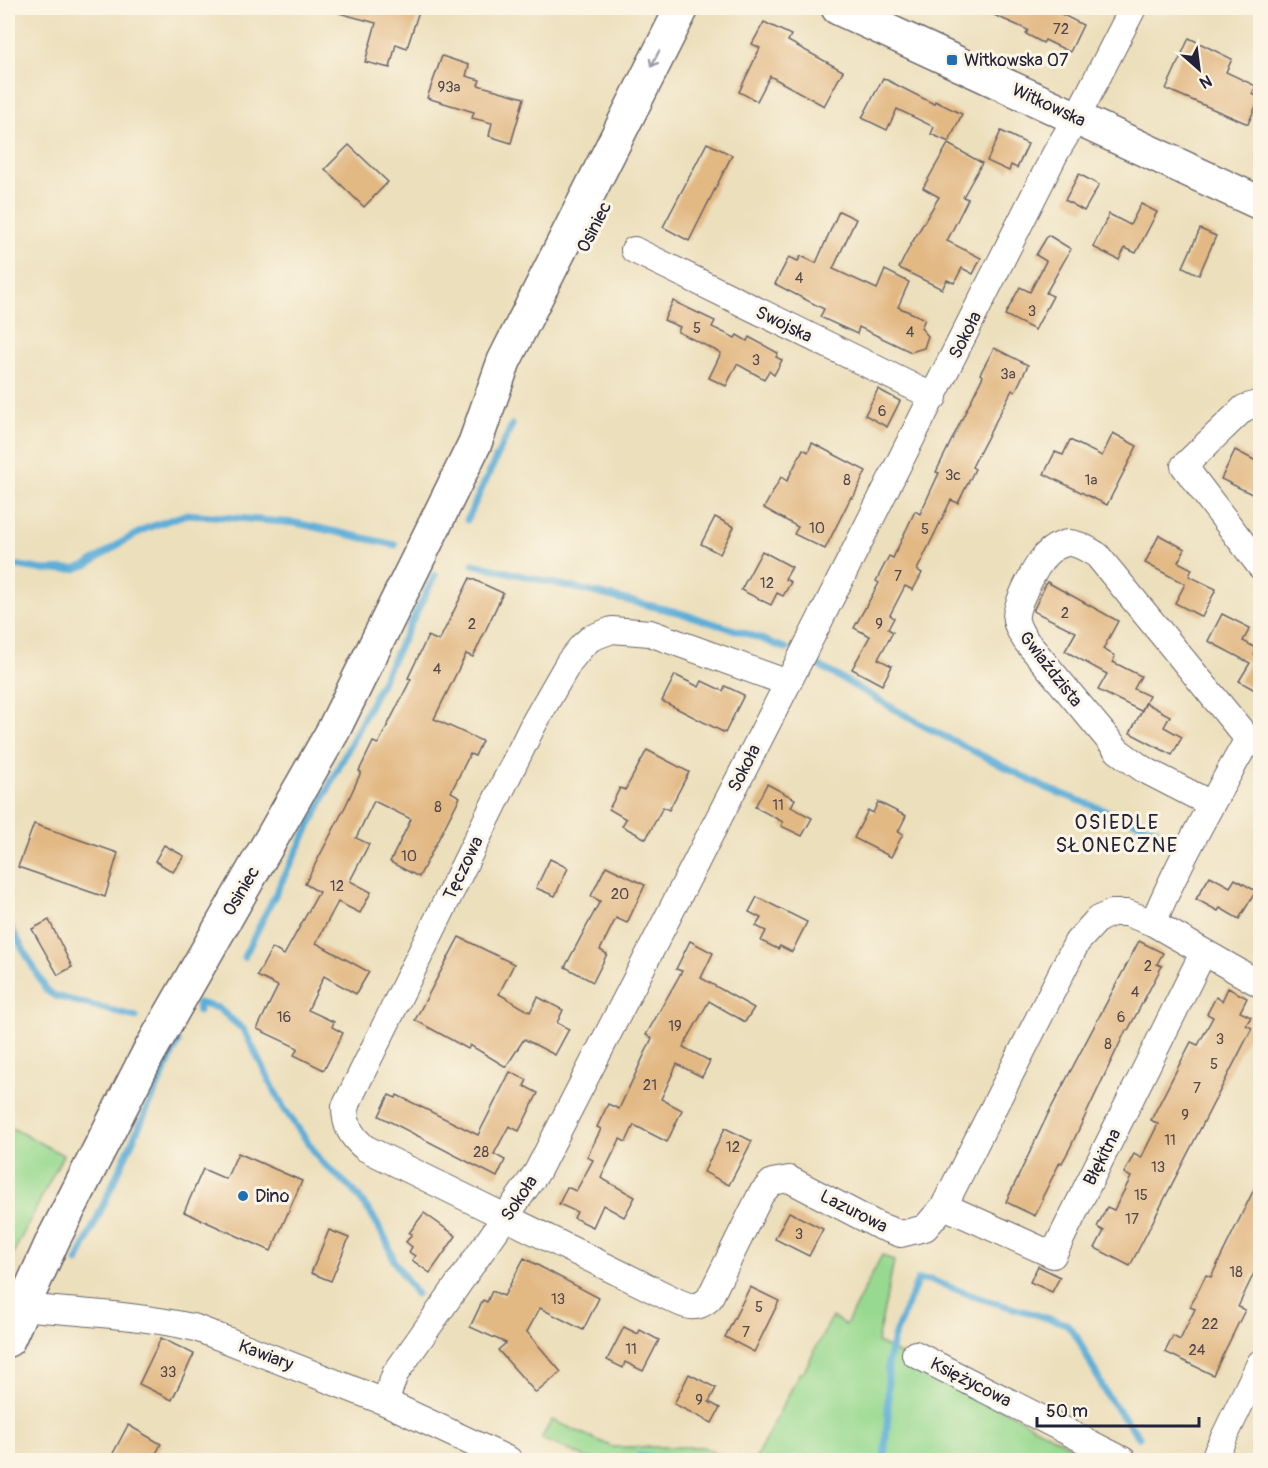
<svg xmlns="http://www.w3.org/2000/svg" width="1268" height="1468" font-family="Pangolin,sans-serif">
<rect width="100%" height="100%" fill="#fcf5e5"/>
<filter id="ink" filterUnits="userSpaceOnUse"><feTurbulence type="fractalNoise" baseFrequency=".0167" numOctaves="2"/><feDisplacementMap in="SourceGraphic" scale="12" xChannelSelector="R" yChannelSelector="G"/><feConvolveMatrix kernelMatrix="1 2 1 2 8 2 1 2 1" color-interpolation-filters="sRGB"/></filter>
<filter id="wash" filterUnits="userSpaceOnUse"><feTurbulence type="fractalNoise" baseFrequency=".008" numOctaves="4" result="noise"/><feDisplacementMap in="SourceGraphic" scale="24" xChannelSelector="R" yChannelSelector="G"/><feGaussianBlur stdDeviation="1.35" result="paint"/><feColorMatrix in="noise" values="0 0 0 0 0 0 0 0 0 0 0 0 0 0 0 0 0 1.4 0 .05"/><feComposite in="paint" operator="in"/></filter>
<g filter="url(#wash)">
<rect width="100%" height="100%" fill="#ecdfbc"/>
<g fill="#98d990" stroke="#5d7e66" stroke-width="1.5">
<polygon points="8,1126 63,1155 8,1264"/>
<polygon points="882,1255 894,1261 877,1342 1096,1460 757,1460 756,1458 800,1372 803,1373 832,1317 846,1325"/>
<polygon points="552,1420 613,1447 703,1447 731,1460 592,1460 541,1439"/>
</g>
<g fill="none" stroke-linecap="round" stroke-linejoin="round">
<g stroke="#5daed8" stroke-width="7">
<polyline points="467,520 512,425"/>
<polyline points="8,564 44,570 75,569 87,565 122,542 147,528 187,514 296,523 395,545"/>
<polyline points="473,564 677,612 748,634 787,649"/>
<polyline points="818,665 924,726 1046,788 1157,830"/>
<polyline points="8,923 47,991 55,996 136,1017"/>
<polyline points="244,957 435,575"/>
<polyline points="199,1011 198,1003 218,1008 244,1030 283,1107 321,1161 354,1191 372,1215 387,1242 394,1261 416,1294"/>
<polyline points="77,1262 178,1042"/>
<polyline points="639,1456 685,1460"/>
<polyline points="884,1460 888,1415 888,1361 894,1337 918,1280 931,1280 979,1298 1067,1324 1077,1337 1108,1397 1139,1437"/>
</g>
</g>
<g id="blocks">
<g fill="#e2b883">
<polygon points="340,8 420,8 407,48 396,44 390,68 365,62 376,23 339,13"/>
<polygon points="978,8 1064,8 1061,14 1083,25 1070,52 1045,40 1043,43 1026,34 1028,30"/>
<polygon points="764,22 791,35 788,41 843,71 824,106 770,76 757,101 739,92 760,48 752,44"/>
<polygon points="1189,38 1232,59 1226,72 1256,86 1252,94 1260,97 1248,124 1166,89"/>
<polygon points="442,56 469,65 466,76 480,80 478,85 524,98 511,143 489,136 492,123 472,118 474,112 427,98"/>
<polygon points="883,78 934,104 935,101 962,114 949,142 931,134 934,127 897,109 887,130 862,118"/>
<polygon points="1001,131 1028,144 1017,168 1011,165 1009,171 987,161"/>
<polygon points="707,143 732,155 689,241 663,227"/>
<polygon points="948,144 982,163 963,197 968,199 947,241 981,258 973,274 962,268 954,283 947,280 942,289 899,268 910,246 939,197 923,188"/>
<polygon points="349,145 388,182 364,207 325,169"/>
<polygon points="1079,174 1099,185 1084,211 1065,200"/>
<polygon points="1141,204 1157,212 1136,253 1125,248 1119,260 1093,247 1109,214 1130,225"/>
<polygon points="839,211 856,219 833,269 877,289 885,270 909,282 898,307 925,319 921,328 928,336 924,348 911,352 859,327 857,334 820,317 824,309 775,284 789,257 798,261 801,256 816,263"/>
<polygon points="1200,229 1216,236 1199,275 1183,267"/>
<polygon points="1048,235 1071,249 1046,293 1053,296 1035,330 1005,315 1020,287 1030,292 1046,261 1036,255"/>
<polygon points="673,301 715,321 712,327 735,338 737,335 747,341 749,337 778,353 776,357 782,360 774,375 769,371 764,379 737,364 726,386 709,378 721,353 678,332 680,327 664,320"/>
<polygon points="994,348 1028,365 1015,392 1012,390 972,467 975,469 958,503 951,500 917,570 922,573 913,590 905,586 890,615 894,618 888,629 893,632 878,659 892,666 882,685 852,669 870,636 854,628 879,583 876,581 889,556 893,558 915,511 920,514 939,473 936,472 983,376 980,374"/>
<polygon points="878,389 900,401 887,427 865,415"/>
<polygon points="1113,433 1137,446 1107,505 1044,474 1055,452 1063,455 1070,440 1102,456"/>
<polygon points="812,443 866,471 853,498 851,497 825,549 794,534 798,527 764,508 781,477 787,481 803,449 808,452"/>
<polygon points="1235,450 1260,463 1260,498 1221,479"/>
<polygon points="715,517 734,527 720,554 701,544"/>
<polygon points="1159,535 1185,549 1178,562 1192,569 1189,576 1216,589 1202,617 1175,603 1185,584 1145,563"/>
<polygon points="762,551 792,567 785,579 791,582 783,596 777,593 771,605 741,590"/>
<polygon points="470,578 503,593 473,657 466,654 434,719 482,741 475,756 470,754 451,792 460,797 419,877 390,862 411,819 374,801 356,838 369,844 350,881 371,892 360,913 338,902 316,943 369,972 356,994 324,976 308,1010 334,1022 332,1027 343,1033 324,1070 294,1055 298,1048 257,1029 278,986 257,976 272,948 284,955 319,892 305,884 346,805 361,772 359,771 373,742 378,744 411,679 408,678 428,636 439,641"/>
<polygon points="1047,582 1118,621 1103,649 1115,656 1113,662 1141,676 1134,689 1149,696 1141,711 1098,690 1107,674 1065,651 1076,632 1033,611"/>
<polygon points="1222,614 1250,628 1243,641 1256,648 1254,655 1260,644 1260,693 1239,681 1250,663 1208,641"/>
<polygon points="675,675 699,687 702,681 723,691 725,686 744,695 725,733 662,701"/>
<polygon points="1146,703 1170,716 1164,727 1182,737 1172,755 1130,733"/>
<polygon points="647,750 689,772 669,810 663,807 646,839 622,826 626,819 609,809 620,788 625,790"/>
<polygon points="767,784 795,799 791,807 812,818 802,836 781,826 783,822 755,807"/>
<polygon points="878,802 906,816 898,832 903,834 891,857 854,838 868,810 873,813"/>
<polygon points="34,824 118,853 105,897 18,867"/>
<polygon points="164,845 184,856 173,872 155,861"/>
<polygon points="550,859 568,868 555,896 536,888"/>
<polygon points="606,866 645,885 627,923 616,918 600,950 607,954 593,982 565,967 600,901 591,896"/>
<polygon points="1210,876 1230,887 1235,879 1256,891 1239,919 1220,908 1218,911 1196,899"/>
<polygon points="757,897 807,922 792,952 780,946 778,949 761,941 766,931 756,926 761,918 749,912"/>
<polygon points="49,920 72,967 58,975 32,929"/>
<polygon points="459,937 514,964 499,994 530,1012 538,997 563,1010 557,1023 569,1029 555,1055 524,1039 506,1067 470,1045 468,1049 415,1020"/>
<polygon points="690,941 713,953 701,978 754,1008 745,1022 709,1001 683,1047 710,1061 702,1077 677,1064 661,1099 682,1110 667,1142 634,1125 626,1142 620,1139 601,1178 635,1197 624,1217 603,1205 593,1227 574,1218 577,1212 559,1204 567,1187 576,1191 593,1160 587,1157 601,1129 597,1127 608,1104 619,1109 652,1038 646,1035 682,971 676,969"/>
<polygon points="1139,941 1163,953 1157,964 1162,966 1128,1030 1126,1030 1070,1148 1062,1163 1060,1162 1042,1198 1043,1199 1035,1216 1006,1202 1048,1114"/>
<polygon points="1228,988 1247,998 1240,1012 1251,1017 1246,1025 1252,1028 1130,1266 1095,1248 1104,1231 1097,1227 1107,1207 1114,1210 1131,1177 1124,1173 1134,1154 1141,1158 1158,1124 1151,1120 1191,1042 1198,1045 1213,1017 1207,1014 1216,997 1222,1001"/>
<polygon points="510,1072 527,1080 524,1086 538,1093 519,1131 509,1126 494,1154 505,1160 497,1177 379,1116 389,1095 396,1098 397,1095 478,1135"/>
<polygon points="725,1128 752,1141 729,1185 704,1172"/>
<polygon points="238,1153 302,1181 271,1251 184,1212 203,1169 226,1179"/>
<polygon points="1260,1177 1260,1277 1254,1273 1238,1307 1245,1310 1213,1375 1165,1352 1173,1336 1180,1340 1195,1309 1190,1307 1206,1275 1211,1277"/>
<polygon points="789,1212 823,1229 809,1256 775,1239"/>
<polygon points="424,1213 456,1236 430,1273 412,1260 415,1256 409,1252 412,1247 406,1242 412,1234 409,1233"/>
<polygon points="329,1230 349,1238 331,1281 311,1273"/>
<polygon points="524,1258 599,1298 583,1330 540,1308 527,1332 561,1372 536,1393 498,1350 506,1343 470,1327 483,1300 487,1302 492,1291 504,1296"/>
<polygon points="1038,1266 1060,1277 1052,1292 1030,1282"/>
<polygon points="750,1287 779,1301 754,1352 725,1337"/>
<polygon points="624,1327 638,1334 640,1330 659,1340 643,1371 625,1362 623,1368 607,1360"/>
<polygon points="161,1338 194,1354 172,1400 139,1384"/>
<polygon points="689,1374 716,1388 709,1402 720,1408 712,1423 674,1404"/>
<polygon points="128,1425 161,1444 152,1461 109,1461"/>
</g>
</g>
</g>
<g filter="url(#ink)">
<use href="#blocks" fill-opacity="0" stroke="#696468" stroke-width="1.5"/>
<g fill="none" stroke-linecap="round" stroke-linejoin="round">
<g stroke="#696468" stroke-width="28">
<g id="street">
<polyline points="634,250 934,397"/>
<polyline points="1260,403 1244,408 1184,466 1260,566"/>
<path d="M 788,683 L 650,633 L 612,630 L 591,638 L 582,646 L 569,662 L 533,725 L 345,1107 C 345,1126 351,1136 365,1148 L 674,1300 C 688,1307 696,1310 709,1299 L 761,1194 L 772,1182 L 789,1179 L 879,1226 L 901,1234 L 925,1228 L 944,1206 L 1077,942 L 1098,919 L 1112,913 L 1127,913 L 1153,923 L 1260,984"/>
<path d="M 1211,804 L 1143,769 L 1118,751 L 1026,641 C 1022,635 1017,627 1016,620 C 1014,607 1033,572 1041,561 C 1046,553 1054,547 1063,544 C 1074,540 1087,549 1097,555 L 1248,739"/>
<path d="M 1153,923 C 1180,859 1214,799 1248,739 L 1260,745"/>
<polyline points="944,1206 1053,1255 1203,953"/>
<path d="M 8,1306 C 71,1312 134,1314 196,1328 L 385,1402 L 509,1460"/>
<polyline points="915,1354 1123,1460"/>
<polyline points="385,1402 395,1374 537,1172 788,683 1056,152 1077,117 1133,8"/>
<polyline points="1213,1460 1260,1363"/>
</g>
</g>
<g stroke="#696468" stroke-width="36">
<g id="secondary">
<polyline points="838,8 1260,203"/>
<polyline points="8,1340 53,1240 148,1054 333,731 475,443 504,361 682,8"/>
</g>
</g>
<use href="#street" stroke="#fff" stroke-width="26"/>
<use href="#secondary" stroke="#fff" stroke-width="33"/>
</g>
<defs><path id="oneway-shaft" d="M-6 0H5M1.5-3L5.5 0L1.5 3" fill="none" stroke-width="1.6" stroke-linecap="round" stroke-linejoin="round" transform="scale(1.5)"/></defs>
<use stroke="#9c9ca7" href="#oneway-shaft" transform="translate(655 59) rotate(117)"/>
</g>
<g fill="#1f6fb2" stroke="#fcf5e5" stroke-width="2">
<rect x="946" y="54" width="12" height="12" rx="3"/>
<circle cx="243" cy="1196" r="6"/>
</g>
<g text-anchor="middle" stroke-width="6" stroke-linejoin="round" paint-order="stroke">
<g font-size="15" fill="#52484d">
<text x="1061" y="34">72</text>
<text x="449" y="92">93a</text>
<text x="799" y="283">4</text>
<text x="1032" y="316">3</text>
<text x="697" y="333">5</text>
<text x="910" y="337">4</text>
<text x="756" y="365">3</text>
<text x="1008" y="379">3a</text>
<text x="882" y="416">6</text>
<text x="953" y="480">3c</text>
<text x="847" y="485">8</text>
<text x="1091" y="485">1a</text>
<text x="817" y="533">10</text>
<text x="925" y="534">5</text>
<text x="898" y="581">7</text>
<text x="767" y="588">12</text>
<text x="1065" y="618">2</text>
<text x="472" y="629">2</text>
<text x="879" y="629">9</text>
<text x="437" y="674">4</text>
<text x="778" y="810">11</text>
<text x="438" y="812">8</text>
<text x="409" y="861">10</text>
<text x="337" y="891">12</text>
<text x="620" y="899">20</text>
<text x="1148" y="971">2</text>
<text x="1135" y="997">4</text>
<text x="284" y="1022">16</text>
<text x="1121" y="1022">6</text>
<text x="675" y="1031">19</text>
<text x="1220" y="1044">3</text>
<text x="1108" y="1049">8</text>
<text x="1214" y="1069">5</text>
<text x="650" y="1090">21</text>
<text x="1197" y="1093">7</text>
<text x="1185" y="1120">9</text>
<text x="1170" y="1145">11</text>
<text x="733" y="1152">12</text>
<text x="481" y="1157">28</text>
<text x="1158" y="1172">13</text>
<text x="1141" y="1200">15</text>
<text x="1132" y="1224">17</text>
<text x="799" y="1239">3</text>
<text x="1236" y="1277">18</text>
<text x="558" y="1304">13</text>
<text x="759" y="1312">5</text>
<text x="1210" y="1329">22</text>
<text x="746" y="1337">7</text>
<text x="631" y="1354">11</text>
<text x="1197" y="1355">24</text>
<text x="168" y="1377">33</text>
<text x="699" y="1405">9</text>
</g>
<g font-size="18" fill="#22223b" stroke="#fcf5e5" text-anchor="start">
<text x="964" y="66">Witkowska 07</text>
<text x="255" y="1202">Dino</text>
</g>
<g font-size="18" fill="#22223b" stroke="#fcf5e5">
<text transform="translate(1049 105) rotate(25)" y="6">Witkowska</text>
<text transform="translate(594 227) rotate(-63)" y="6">Osiniec</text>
<text transform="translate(784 324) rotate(26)" y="6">Swojska</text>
<text transform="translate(965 335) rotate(-63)" y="6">Sokoła</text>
<text transform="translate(1051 669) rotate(52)" y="6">Gwiaździsta</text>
<text transform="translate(744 768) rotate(-63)" y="6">Sokoła</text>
<text transform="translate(463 868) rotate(-64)" y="6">Tęczowa</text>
<text transform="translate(241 891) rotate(-59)" y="6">Osiniec</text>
<text transform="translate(1102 1157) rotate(-63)" y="6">Błękitna</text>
<text transform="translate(519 1198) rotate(-56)" y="6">Sokoła</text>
<text transform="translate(854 1211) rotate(27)" y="6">Lazurowa</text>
<text transform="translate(266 1355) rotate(21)" y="6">Kawiary</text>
<text transform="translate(971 1382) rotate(27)" y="6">Księżycowa</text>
</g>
<g font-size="20" letter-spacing="1.5" fill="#22223b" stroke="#fcf5e5">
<text x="1117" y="829">OSIEDLE<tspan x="1117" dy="23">SŁONECZNE</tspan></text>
</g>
</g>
<rect width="1268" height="1468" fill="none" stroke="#fcf5e5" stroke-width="30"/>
<g transform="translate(1199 69) rotate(152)" stroke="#fcf5e5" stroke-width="4.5" paint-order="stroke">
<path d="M0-4.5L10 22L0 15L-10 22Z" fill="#22223b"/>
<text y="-9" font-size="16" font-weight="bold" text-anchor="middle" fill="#22223b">N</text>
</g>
<path d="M1037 1417v9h162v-9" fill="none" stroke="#22223b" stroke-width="3"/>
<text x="1046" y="1417" font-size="18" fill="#22223b" stroke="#fcf5e5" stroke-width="4.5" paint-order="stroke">50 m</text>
</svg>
